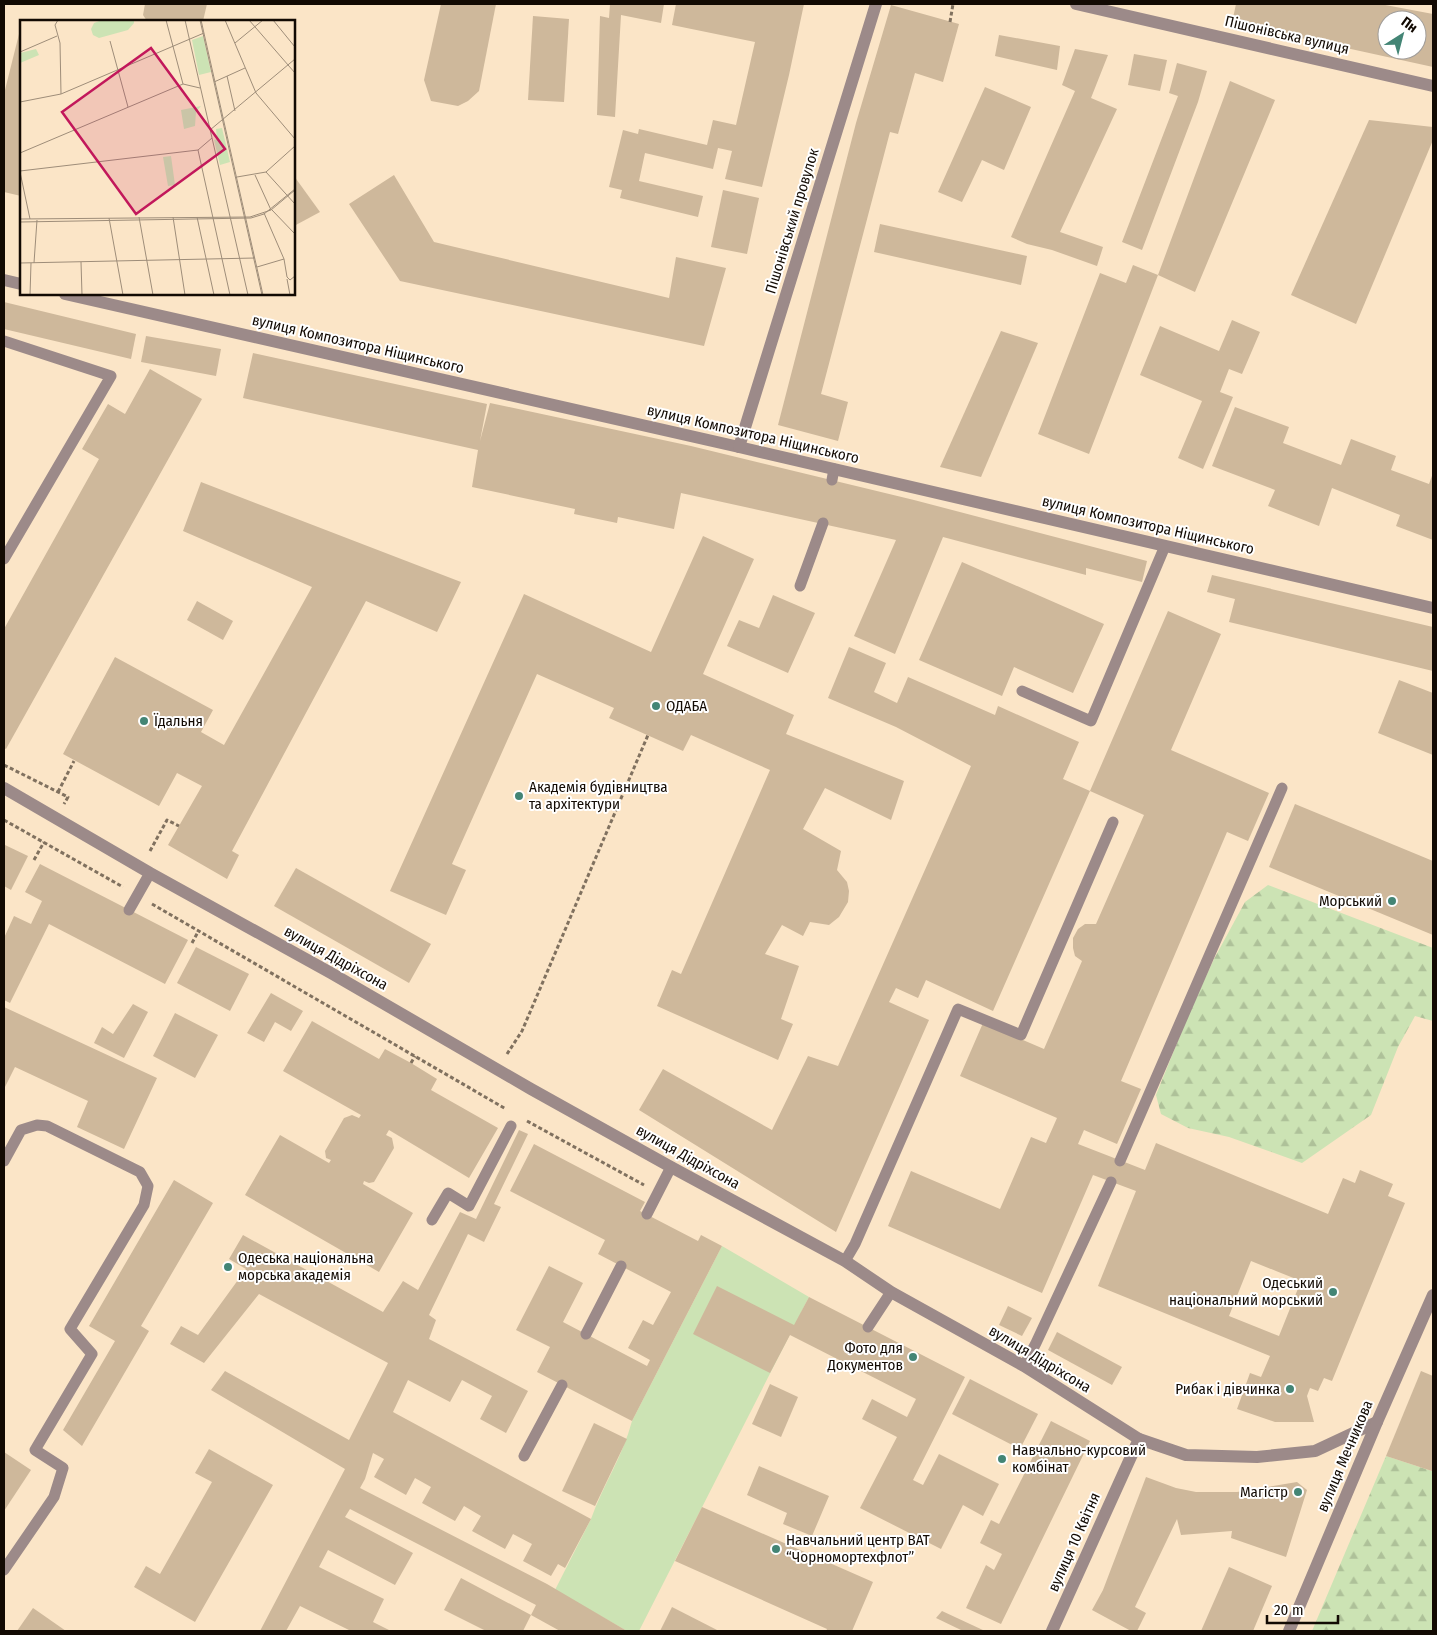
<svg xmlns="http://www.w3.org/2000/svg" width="1437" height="1635" font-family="'Fira Sans Condensed',sans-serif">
<defs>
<pattern id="forest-firs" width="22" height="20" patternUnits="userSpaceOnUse" patternTransform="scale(1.25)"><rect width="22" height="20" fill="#cce3b4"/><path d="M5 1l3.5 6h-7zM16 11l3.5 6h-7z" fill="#aec199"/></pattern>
</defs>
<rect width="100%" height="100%" fill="#fbe5c7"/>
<path fill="#cce3b4" d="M 722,1246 L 809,1297 L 639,1631 L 627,1631 L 555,1590 L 591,1519 C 603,1485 623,1456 632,1421 Z"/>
<g fill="url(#forest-firs)">
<polygon points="1268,885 1433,948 1433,1021 1415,1016 1398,1047 1371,1115 1302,1163 1229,1137 1188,1128 1161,1114 1156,1095 1190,1011 1214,959 1245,902"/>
<polygon points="1386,1456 1432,1471 1433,1469 1433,1631 1312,1631"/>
</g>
<g fill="#ceb89b" fill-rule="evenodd">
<polygon points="145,4 207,4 203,21 147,21 143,15"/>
<polygon points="441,4 496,4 479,91 468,101 458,106 431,101 424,80"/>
<polygon points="610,4 664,4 661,23 621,15 615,117 597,115 600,16 609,18"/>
<polygon points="676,4 804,4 789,75 762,187 725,179 732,151 718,148 713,169 645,153 639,181 703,196 698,217 620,198 622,190 609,187 623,130 638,134 639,129 707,145 713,120 736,125 755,42 672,25"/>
<path d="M 1236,4 L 1380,4 L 1433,14 L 1433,67 L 1232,23 ZM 1387,20 L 1417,20 L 1417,50 L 1387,50 Z"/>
<polygon points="891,5 959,24 943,82 915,73 898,134 890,132 821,394 848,402 838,441 778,425 856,123"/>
<polygon points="533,16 569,19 564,102 528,100"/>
<polygon points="21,26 21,196 4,192 4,94"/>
<polygon points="999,35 1060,46 1057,70 995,56"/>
<polygon points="1075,49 1108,55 1091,98 1117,109 1060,232 1103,247 1097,266 1052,250 1027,244 1011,237 1075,91 1062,85"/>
<polygon points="1134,54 1167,60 1160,91 1128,85"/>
<polygon points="1177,63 1207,71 1198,102 1142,250 1122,242 1178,96 1169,93"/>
<polygon points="1230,81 1275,100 1195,292 1158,275 1089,454 1038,434 1100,273 1126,283 1133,265 1158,275"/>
<polygon points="985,87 1031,107 1004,170 982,160 962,202 938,192"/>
<polygon points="1369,120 1433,127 1433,140 1356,324 1291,295"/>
<polygon points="394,175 434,242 669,298 676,257 726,268 704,346 400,281 349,204"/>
<polygon points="294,176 320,212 294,226"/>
<polygon points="723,190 759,198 747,254 711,247"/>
<polygon points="880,224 1027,256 1021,285 874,252"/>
<polygon points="4,302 136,334 131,359 4,329"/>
<polygon points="1232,320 1260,332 1242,374 1229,369 1220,392 1233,397 1203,469 1178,458 1202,401 1140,375 1160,326 1219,351"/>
<polygon points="1001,331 1038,343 981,477 940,467"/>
<polygon points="146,336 221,349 216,376 141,362"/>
<polygon points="253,353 487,404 480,441 490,403 691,446 914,500 1147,561 1142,582 1086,568 1086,575 943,537 895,654 854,636 896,540 681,493 674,529 618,517 617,523 574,514 575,509 472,487 478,450 243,398"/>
<polygon points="150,369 202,399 6,749 4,748 4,629 99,459 82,449 108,404 125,414"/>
<polygon points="1235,407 1289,427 1283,443 1341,465 1351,439 1396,456 1391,470 1429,484 1433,473 1433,540 1396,526 1400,515 1332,488 1319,526 1268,506 1275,490 1212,466"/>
<polygon points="201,482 461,582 437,632 366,601 232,851 239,855 227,879 168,845 202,786 177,773 159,806 63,754 115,657 213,710 201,732 224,745 312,587 183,531"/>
<polygon points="703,536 754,559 703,674 794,715 786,734 904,781 891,820 825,788 803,829 841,851 837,870 847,882 849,891 848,902 839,917 829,925 810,922 803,936 782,925 765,954 799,966 781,1019 793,1024 778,1060 657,1006 672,970 681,974 770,770 691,735 683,751 609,718 614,708 537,674 452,864 466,870 446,915 390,891 524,594 651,652"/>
<polygon points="962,562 1104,624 1073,693 1014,667 1002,696 919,660"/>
<polygon points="1212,575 1433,627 1433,671 1229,622 1235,599 1207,592"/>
<polygon points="773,595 815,613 788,673 727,646 739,620 759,628"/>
<polygon points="197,601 233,621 223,640 187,620"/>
<path d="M 1168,611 L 1221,634 L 1171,750 L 1269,793 L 1248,841 L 1227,832 L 1121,1081 L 1141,1089 L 1117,1144 L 1084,1130 L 1078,1144 L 1145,1170 L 1156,1143 L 1328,1214 L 1343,1178 L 1355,1183 L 1360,1170 L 1393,1184 L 1388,1196 L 1405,1203 L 1332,1381 L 1324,1378 L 1318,1391 L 1310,1388 L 1307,1396 L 1314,1422 L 1275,1422 L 1237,1409 L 1250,1373 L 1261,1377 L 1270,1356 L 1098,1286 L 1136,1191 L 1093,1175 L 1042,1293 L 888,1226 L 911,1171 L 1000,1209 L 1031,1137 L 1046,1143 L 1057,1118 L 960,1076 L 983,1023 L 1044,1049 L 1082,961 L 1075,956 L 1073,948 L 1073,938 L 1078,929 L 1085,924 L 1096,924 L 1144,815 L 1090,791 ZM 1251,1261 L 1301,1281 L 1279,1336 L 1229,1316 Z"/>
<polygon points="849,647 886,663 874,692 897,703 908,677 995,715 998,706 1079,742 1063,779 1090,791 993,1011 926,980 918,998 896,988 889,1002 929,1020 836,1232 639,1110 663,1069 772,1130 808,1056 838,1066 971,766 896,727 828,698"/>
<polygon points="1399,680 1433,693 1433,755 1378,733"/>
<polygon points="1295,804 1433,861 1433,935 1269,867"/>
<polygon points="5,845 28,856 11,890 4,886 4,848"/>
<polygon points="40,864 188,940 165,984 49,924 10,1003 4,1000 4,938 14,916 31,924 42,901 25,892"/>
<polygon points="296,868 431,944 409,983 274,906"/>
<polygon points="196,947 249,974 230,1011 177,983"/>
<polygon points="271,993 303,1011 291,1031 275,1022 264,1042 247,1033"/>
<polygon points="133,1004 148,1012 124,1058 94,1043 102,1027 113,1034"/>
<polygon points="4,1007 157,1078 124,1149 77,1127 88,1101 15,1067 4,1089"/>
<polygon points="175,1013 218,1035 195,1078 153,1056"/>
<polygon points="312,1021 379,1059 385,1049 411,1063 437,1079 431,1090 498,1128 469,1178 389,1130 386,1135 392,1138 394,1148 374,1182 369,1183 364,1181 363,1184 413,1213 379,1272 245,1195 280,1135 329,1163 331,1160 326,1158 325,1151 344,1118 352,1115 359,1118 361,1115 283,1071"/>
<polygon points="519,1130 528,1134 494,1204 501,1207 484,1242 468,1234 429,1315 436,1320 429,1339 528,1391 506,1433 480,1419 492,1396 462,1380 450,1402 408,1380 393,1412 591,1519 565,1568 558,1564 551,1576 523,1561 532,1544 513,1534 505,1549 472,1531 481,1516 464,1506 455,1521 422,1503 431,1487 415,1478 406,1495 374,1477 384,1459 373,1453 365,1479 360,1488 547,1584 627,1631 560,1631 531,1615 523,1631 486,1631 444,1610 461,1578 531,1615 536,1605 350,1509 345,1517 413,1553 395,1585 328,1550 319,1567 384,1599 373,1622 391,1631 351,1631 300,1606 286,1631 260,1631 345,1469 211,1390 225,1371 349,1440 388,1363 259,1294 204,1363 170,1344 181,1326 198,1335 246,1269 229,1259 243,1235 383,1312 403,1281 418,1290 460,1212 476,1219"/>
<polygon points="534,1144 645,1202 640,1211 698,1241 701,1235 722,1246 632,1421 537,1372 550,1347 516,1330 549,1266 583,1283 563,1322 647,1366 650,1360 628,1348 643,1320 653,1325 671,1292 598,1254 605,1240 510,1191"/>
<polygon points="174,1180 213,1203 141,1326 149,1331 82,1446 63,1430 115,1341 89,1326"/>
<polygon points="717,1286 794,1325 809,1297 965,1377 913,1480 923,1485 939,1454 999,1484 983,1516 963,1505 941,1549 860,1508 897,1437 862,1419 872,1399 907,1417 916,1399 790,1335 770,1373 693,1334"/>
<polygon points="1008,1306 1032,1318 1022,1336 999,1325"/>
<polygon points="1057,1332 1122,1367 1112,1385 1048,1350"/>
<polygon points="1421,1371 1433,1376 1433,1469 1432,1471 1386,1456"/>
<polygon points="970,1379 1038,1414 1020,1449 952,1414"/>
<polygon points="770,1384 798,1397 781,1437 752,1424"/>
<polygon points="1051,1421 1090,1441 1001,1624 966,1608 986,1565 994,1570 1002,1554 980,1543 991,1520 999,1524"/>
<polygon points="594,1423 627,1439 595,1506 562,1491"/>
<polygon points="209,1449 273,1485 195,1622 134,1587 146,1566 160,1574 212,1482 195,1473"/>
<polygon points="4,1452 31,1470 4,1511"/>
<polygon points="759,1466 829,1496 812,1536 783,1524 787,1513 747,1495"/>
<polygon points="1146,1477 1176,1488 1196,1492 1237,1492 1297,1482 1307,1490 1286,1557 1231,1538 1232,1531 1181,1535 1177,1519 1135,1607 1146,1613 1137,1631 1131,1631 1092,1610 1103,1590"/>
<polygon points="702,1507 873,1582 852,1631 826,1631 827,1629 675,1561"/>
<polygon points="1229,1567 1272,1586 1253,1631 1201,1631"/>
<polygon points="672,1607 719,1631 660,1631"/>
<polygon points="33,1608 66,1631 17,1631"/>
<polygon points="942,1611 985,1631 963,1631 936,1618"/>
</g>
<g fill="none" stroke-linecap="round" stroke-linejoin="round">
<g stroke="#80715f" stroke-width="3" stroke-dasharray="4 2.5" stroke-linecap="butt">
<polyline points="950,22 953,4"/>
<polyline points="4,765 68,797 64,804"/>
<polyline points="58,792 74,761"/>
<polyline points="4,820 123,887"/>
<polyline points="150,851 167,820 179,826"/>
<polyline points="34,860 44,842"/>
<polyline points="152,904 506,1109"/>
<polyline points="192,943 199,930"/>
<polyline points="507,1054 522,1031 648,735"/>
<polyline points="411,1063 415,1056"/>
<polyline points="527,1121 644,1185"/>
</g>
<g stroke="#9c8a89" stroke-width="11">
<polyline points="4,341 111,376 4,559"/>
<polyline points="832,480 834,469"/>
<polyline points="800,586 823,523"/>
<polyline points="1022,691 1091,721 1165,546"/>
<polyline points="129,910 150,873"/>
<polyline points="4,1161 21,1130 37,1125 47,1126 140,1172 148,1186 144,1205 70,1329 92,1354 35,1450 63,1468 54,1497 4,1570"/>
<polyline points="1120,1161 1282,788"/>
<polyline points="647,1214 671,1167"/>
<polyline points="432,1220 448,1193 469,1206 511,1126"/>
<polyline points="845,1261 855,1244 958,1009 1021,1035 1113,822"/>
<polyline points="868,1327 891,1292"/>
<polyline points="586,1334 621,1266"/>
<polyline points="1024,1366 1036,1343 1111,1182"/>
<polyline points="524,1456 562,1385"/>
</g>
<g stroke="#9c8a89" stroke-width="12">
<polyline points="1076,4 1433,86"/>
<polyline points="4,280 21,284"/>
<polyline points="65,294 739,447 1433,608"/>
<polyline points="739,447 876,4"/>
<polyline points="4,788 150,873 331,973 531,1089 671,1167 845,1261 891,1292 1024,1366 1139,1439 1186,1455 1257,1457 1315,1451 1377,1422"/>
<polyline points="1052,1631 1139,1439"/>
<polyline points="1289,1631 1377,1422 1433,1295"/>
</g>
</g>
<g fill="#438575" stroke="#fff" stroke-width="2">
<circle cx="656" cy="706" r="5"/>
<circle cx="144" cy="721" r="5"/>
<circle cx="519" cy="796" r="5"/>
<circle cx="1392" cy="901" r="5"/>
<circle cx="228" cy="1267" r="5"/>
<circle cx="1333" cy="1292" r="5"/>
<circle cx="913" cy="1357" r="5"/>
<circle cx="1290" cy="1389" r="5"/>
<circle cx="1002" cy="1459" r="5"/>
<circle cx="1298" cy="1492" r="5"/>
<circle cx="776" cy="1549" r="5"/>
</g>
<g text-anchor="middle" stroke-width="4" stroke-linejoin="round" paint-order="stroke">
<g font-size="15" fill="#120a03" stroke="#fff">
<text transform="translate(1287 35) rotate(13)" y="5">Пішонівська вулиця</text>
<text transform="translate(792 221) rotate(-73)" y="5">Пішонівський провулок</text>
<text transform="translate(358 344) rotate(13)" y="5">вулиця Композитора Ніщинського</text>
<text transform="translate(753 434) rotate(13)" y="5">вулиця Композитора Ніщинського</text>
<text transform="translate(1148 525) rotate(13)" y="5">вулиця Композитора Ніщинського</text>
<text transform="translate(336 958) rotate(29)" y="5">вулиця Дідріхсона</text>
<text transform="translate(688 1157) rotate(29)" y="5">вулиця Дідріхсона</text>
<text transform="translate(1040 1359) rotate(31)" y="5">вулиця Дідріхсона</text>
<text transform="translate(1345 1456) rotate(-67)" y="5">вулиця Мечникова</text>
<text transform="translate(1074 1542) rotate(-66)" y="5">вулиця 10 Квітня</text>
</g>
<g font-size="15" fill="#120a03" stroke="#fff" text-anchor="start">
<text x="666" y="711">ОДАБА</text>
<text x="154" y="726">Їдальня</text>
<text x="529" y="792">Академія будівництва<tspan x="529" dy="17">та архітектури</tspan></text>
<text x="1382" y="906" text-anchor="end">Морський</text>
<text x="238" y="1263">Одеська національна<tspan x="238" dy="17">морська академія</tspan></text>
<text x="1323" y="1288" text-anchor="end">Одеський<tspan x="1323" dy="17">національний морський</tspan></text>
<text x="903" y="1353" text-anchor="end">Фото для<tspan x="903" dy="17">Документов</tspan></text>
<text x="1280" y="1394" text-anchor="end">Рибак і дівчинка</text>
<text x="1012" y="1455">Навчально-курсовий<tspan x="1012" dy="17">комбінат</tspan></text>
<text x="1288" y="1497" text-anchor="end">Магiстр</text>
<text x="786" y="1545">Навчальний центр ВАТ<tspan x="786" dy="17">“Чорномортехфлот”</tspan></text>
</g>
</g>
<g transform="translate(20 20)">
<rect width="275" height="275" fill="#fbe5c7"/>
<path d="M 82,0 L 114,0 L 114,3 L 108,10 L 79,18 L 73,15 L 71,9 L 74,3 ZM 151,136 L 155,165 L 148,166 L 143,137 Z" fill="#cce3b4"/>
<path d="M 183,16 L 191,52 L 179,55 L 172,20 ZM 16,29 L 19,35 L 0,43 L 0,33 ZM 181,86 L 176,92 L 175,106 L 164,109 L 161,90 ZM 202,108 L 210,142 L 200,145 L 194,120 L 197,119 L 196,109 Z" fill="#cce3b4"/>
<path fill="none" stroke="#9e8d79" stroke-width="1" d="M 38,0 L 35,5 L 40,23 L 41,74M 146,0 L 163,64M 165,0 L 228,275M 180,0 L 242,275M 181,0 L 243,275M 205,0 L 236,73 L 275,119M 229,0 L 275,53M 253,0 L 275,27M 90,21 L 108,87M 215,23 L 243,0M 0,32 L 37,16M 207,56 L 215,91M 194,62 L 225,48M 0,82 L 41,74 L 184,13M 190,110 L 275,39M 178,130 L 210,275M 0,133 L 163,64 L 180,68M 0,151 L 178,130 L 192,118M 0,152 L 10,199M 246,152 L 275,184M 235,155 L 251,190M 217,157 L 246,152 L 275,126M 252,190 L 275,214M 244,193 L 264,239 L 267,257 L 270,260 L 275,256M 119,197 L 133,275M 153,197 L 165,275M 177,197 L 194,275M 89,198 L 103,275M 0,199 L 230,197 L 251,190 L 275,170M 0,202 L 231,198 L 244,194 L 275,169M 61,242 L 62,275M 0,243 L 235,238M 14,243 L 17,200M 237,247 L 264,239M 267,259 L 270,275M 10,275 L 11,243"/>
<path fill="#c2185b" fill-opacity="0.15" stroke="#c2185b" stroke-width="2.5" d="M 131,28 L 205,129 L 116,194 L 42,92 Z"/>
<rect width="275" height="275" fill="none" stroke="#120a03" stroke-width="2.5"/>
</g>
<rect width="1437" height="1635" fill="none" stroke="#120a03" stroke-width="10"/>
<g transform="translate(1402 35) rotate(36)"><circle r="24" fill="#ffffff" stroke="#a09d9a"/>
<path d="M0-4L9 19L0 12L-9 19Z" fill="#438575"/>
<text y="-8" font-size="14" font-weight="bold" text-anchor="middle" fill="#120a03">Пн</text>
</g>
<path d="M1267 1615v8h71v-8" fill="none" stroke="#120a03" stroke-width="2.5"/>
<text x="1274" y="1615" font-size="15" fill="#120a03" stroke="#ffffff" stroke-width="4" paint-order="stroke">20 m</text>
</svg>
